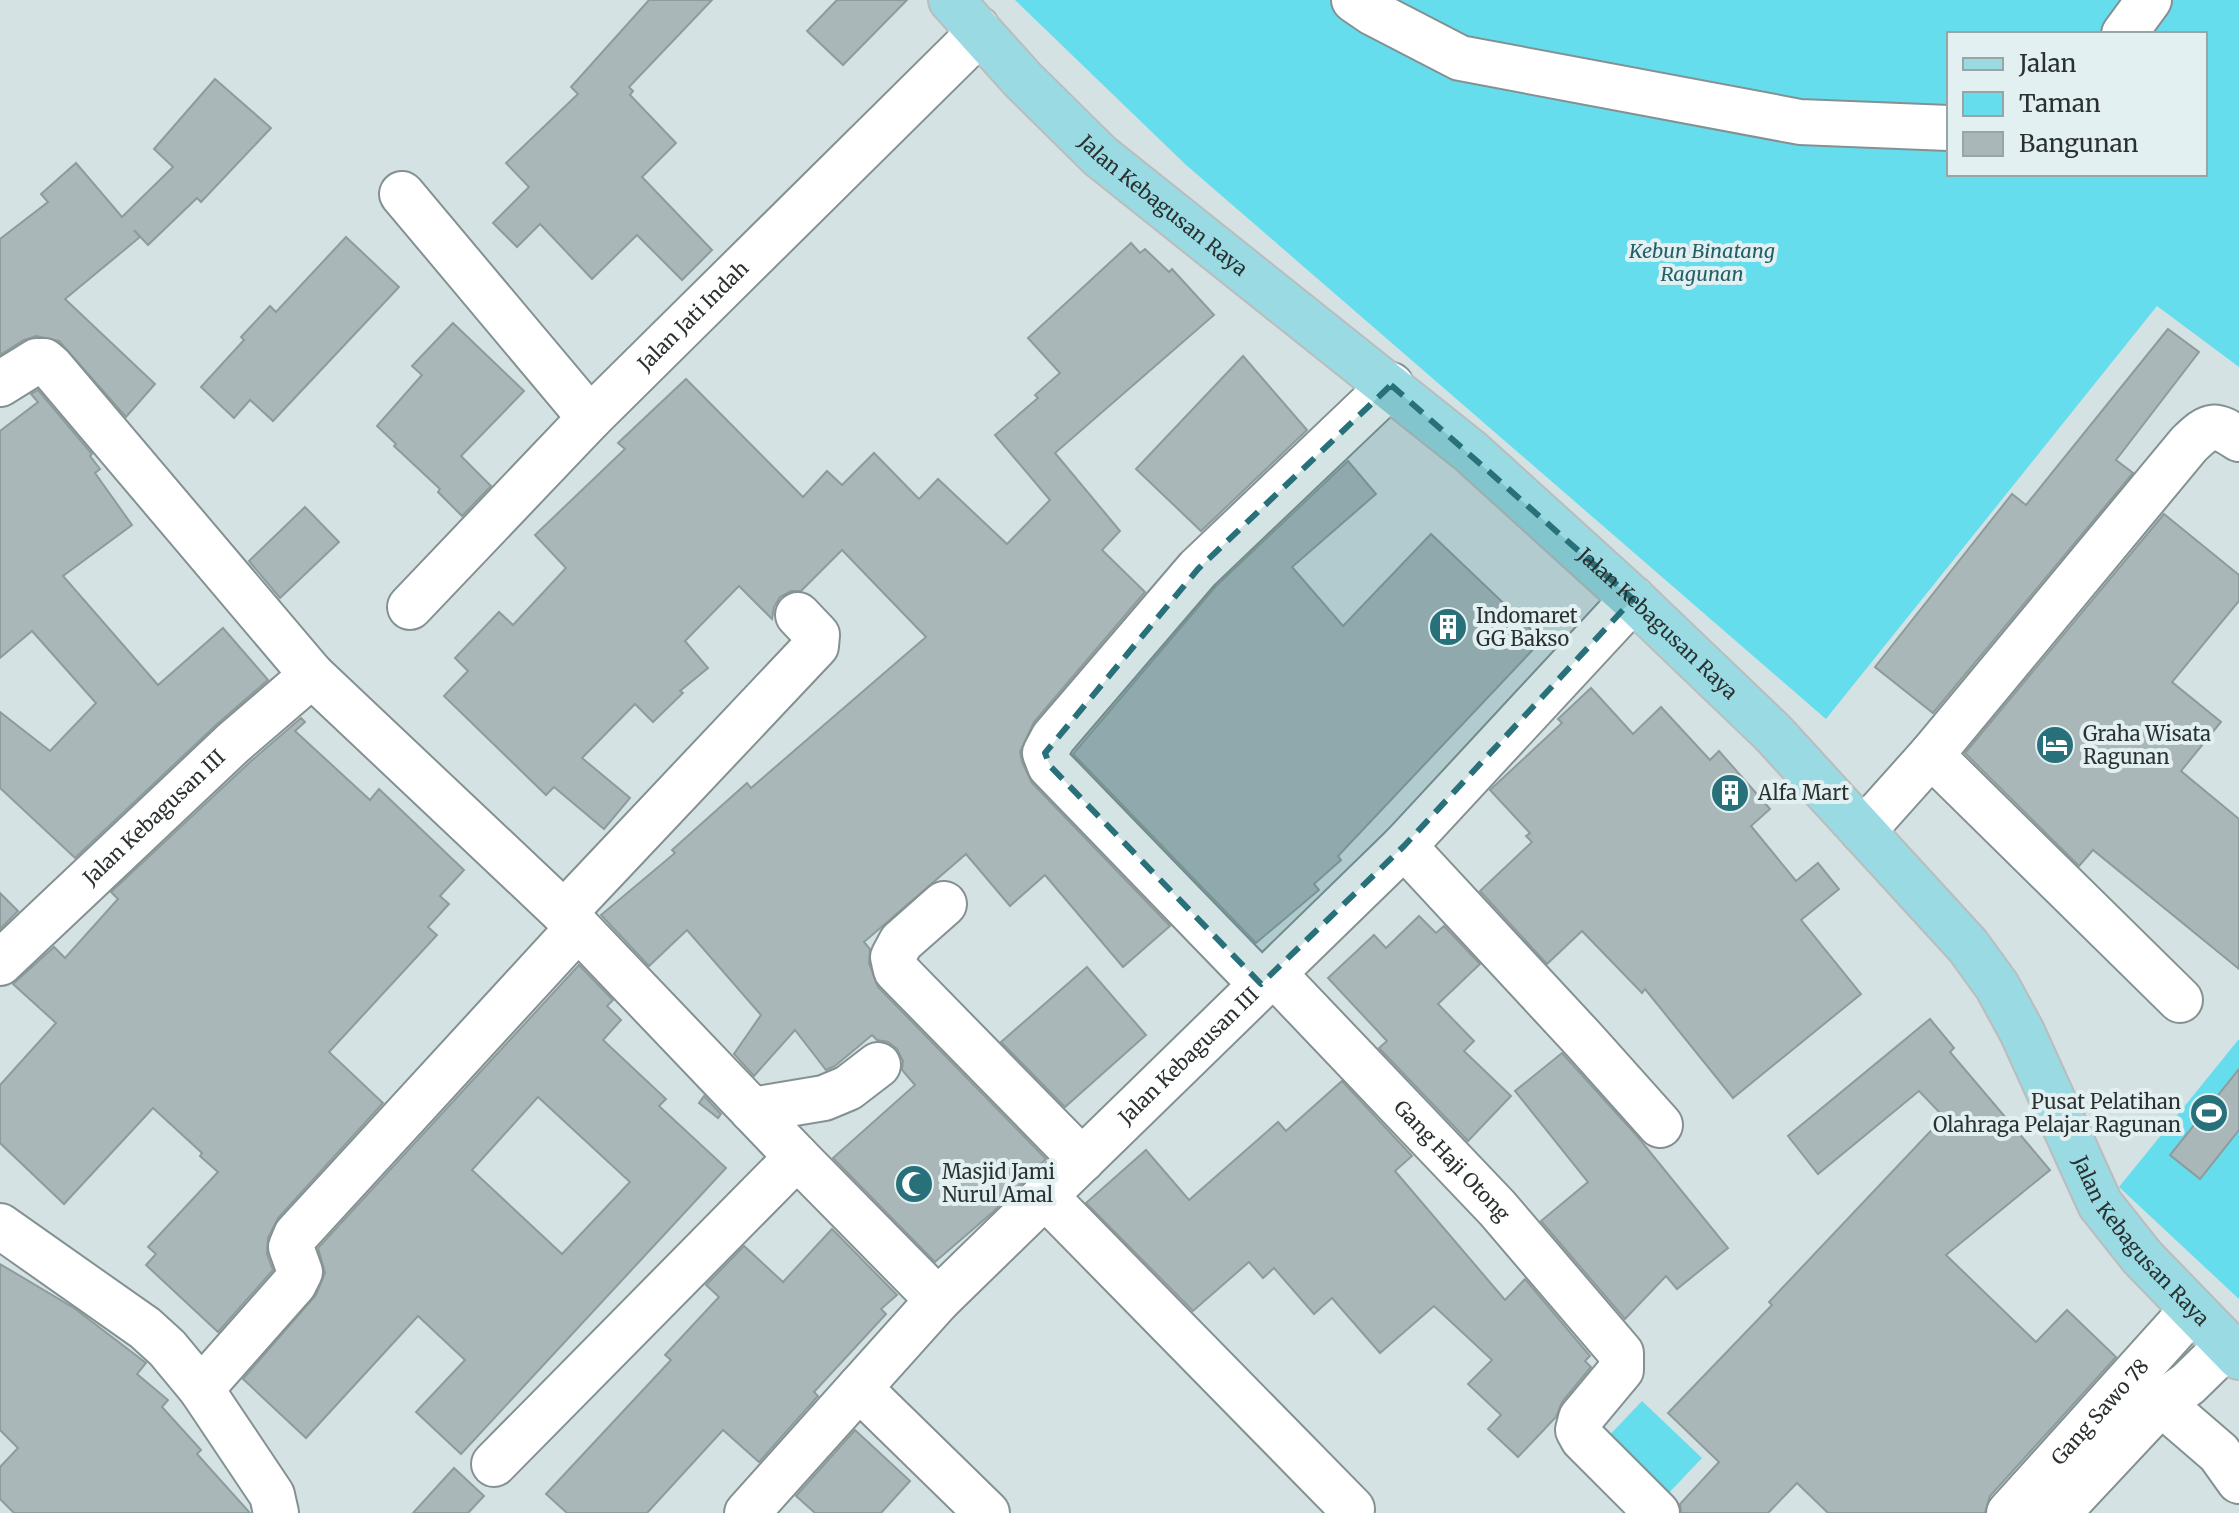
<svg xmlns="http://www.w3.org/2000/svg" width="2239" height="1513" font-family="Merriweather,serif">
<rect width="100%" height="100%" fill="#d5e2e4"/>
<g fill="#66dded" fill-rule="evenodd">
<path d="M 1015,0 L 2239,0 L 2239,367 L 2157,306 L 1826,719 L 1185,164 ZM 1949,34 L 2205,34 L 2205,174 L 1949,174 Z"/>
<polygon points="2239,1039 2239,1299 2119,1187"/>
<polygon points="1642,1401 1702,1458 1665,1497 1605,1440"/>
</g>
<g fill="#aab7b9" stroke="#8e9b9d" stroke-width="2" fill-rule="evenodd">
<polygon points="649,0 712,0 629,87 633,91 630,95 676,143 642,177 712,250 682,280 637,235 592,279 540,224 517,247 493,223 529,187 506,163 578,94 571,87"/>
<polygon points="837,0 907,0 843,65 807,31"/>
<polygon points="215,79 271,128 201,202 197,198 148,245 134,230 140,237 65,299 155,384 126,417 59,341 36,336 24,340 0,355 0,239 48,202 41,194 76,163 122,217 173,167 154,149"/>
<polygon points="346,237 399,287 273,421 250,400 234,418 201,387 244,340 241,337 270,306 276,312"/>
<polygon points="1131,243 1140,253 1145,249 1169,272 1172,269 1214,315 1055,453 1120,531 1102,550 1145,592 1034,722 1020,752 1022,762 1032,783 1170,926 1123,967 1045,875 1010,906 966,854 864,942 870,949 869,963 878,987 1046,1159 993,1212 935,1262 833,1158 915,1085 902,1070 903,1061 897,1049 888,1042 877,1040 872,1035 835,1066 826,1070 795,1030 754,1076 734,1054 761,1015 687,930 649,966 601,915 675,853 672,850 747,783 751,788 926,637 842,550 801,591 791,591 780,597 774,607 772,619 739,586 685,641 708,668 680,691 683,693 653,722 635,704 582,758 630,798 604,829 554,787 546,795 444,696 468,671 455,658 499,612 513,625 566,568 535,535 625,449 618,443 686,379 803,497 827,471 842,485 874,453 919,499 938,479 1007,544 1050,500 995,435 1038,398 1035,395 1060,373 1028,338"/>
<polygon points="453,323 524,391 461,456 491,486 462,516 438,492 440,489 394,446 396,444 377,426 422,375 412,366"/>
<polygon points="2168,329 2199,352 2116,460 2133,473 1933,713 1875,667 2012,494 2026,505"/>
<polygon points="1243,356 1307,430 1201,531 1136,469"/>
<polygon points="38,390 92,454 90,456 100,469 95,473 132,525 63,576 158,685 223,628 268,680 216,725 75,858 0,788 0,712 50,751 96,703 32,631 0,658 0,431 38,402 31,394"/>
<polygon points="1348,461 1376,494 1292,567 1343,626 1431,534 1542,640 1338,856 1341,860 1314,884 1319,890 1256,943 1073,754 1216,586"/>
<polygon points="305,507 339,542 280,598 249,561"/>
<polygon points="2164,514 2239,575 2239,601 2172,682 2221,722 2181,771 2239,819 2239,969 2093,850 2079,866 1965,753"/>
<polygon points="1591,688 1633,734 1661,707 1710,760 1719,751 1770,809 1751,826 1796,881 1818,863 1839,889 1801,920 1861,994 1733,1098 1645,989 1642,993 1582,931 1547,964 1480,891 1532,842 1526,836 1530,833 1490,790 1562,723 1558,719"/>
<polygon points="301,718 305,722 295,731 370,800 379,789 464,870 440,896 449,904 428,927 437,935 329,1052 383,1103 278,1218 268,1238 267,1254 273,1270 218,1332 146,1265 156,1254 148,1247 218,1172 200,1156 202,1153 153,1108 64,1204 0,1143 0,1085 56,1023 13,984 54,947 65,958 118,899 111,892 250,762"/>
<polygon points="0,893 18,911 0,929"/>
<polygon points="1419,916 1436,933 1444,926 1480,964 1438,1004 1474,1041 1464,1051 1511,1096 1468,1141 1379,1048 1387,1041 1328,978 1374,935 1386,948"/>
<path d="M 579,965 L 613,1000 L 607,1006 L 621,1020 L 603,1040 L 666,1099 L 659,1106 L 726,1168 L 461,1454 L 416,1412 L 465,1360 L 418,1316 L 306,1438 L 243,1379 L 316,1295 L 325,1273 L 318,1248 ZM 538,1097 L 630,1182 L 562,1254 L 472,1170 Z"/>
<polygon points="1087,967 1146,1035 1065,1107 1001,1042"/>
<polygon points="1930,1019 1954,1048 1950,1052 2050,1170 1946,1255 2036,1342 2067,1310 2116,1357 1990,1496 1985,1513 1828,1513 1797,1483 1768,1513 1681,1513 1680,1504 1719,1462 1668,1413 1772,1305 1769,1302 1944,1117 1919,1091 1818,1174 1788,1136"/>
<polygon points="1562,1053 1637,1136 1728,1248 1677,1289 1666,1276 1625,1319 1541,1221 1588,1182 1515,1091"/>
<polygon points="2239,1069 2239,1130 2200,1179 2170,1155"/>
<polygon points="1342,1081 1412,1156 1395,1171 1505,1300 1525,1279 1590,1356 1585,1361 1591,1367 1562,1402 1556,1417 1518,1457 1488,1429 1501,1415 1468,1384 1492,1360 1434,1306 1380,1353 1332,1298 1314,1314 1274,1268 1263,1278 1249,1262 1193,1311 1086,1203 1146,1150 1189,1200 1278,1122 1286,1131"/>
<polygon points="704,1096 721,1114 718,1118 699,1103"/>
<polygon points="832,1229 897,1295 881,1309 886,1314 814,1392 818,1396 759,1462 723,1430 647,1513 567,1513 546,1494 671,1360 665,1355 719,1297 706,1285 744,1246 783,1282"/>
<polygon points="0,1264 74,1308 146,1363 137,1374 168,1400 162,1407 201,1450 197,1454 250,1513 14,1513 0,1499 0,1467 18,1448 0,1430"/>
<polygon points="855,1430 910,1481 881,1513 815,1513 796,1496"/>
<polygon points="454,1468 484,1496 468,1513 413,1513"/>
</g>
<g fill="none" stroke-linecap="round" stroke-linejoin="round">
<g stroke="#849193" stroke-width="48">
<g id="minor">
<polyline points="1354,0 1373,13 1460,58 1800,122 1949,128"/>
<polyline points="2124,34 2149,0"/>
<polyline points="402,194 590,418"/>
<polyline points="0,384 37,361 44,361 51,367 312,675 564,913 797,1157 938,1300"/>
<path id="s1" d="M 410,607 L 590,418 L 965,47 L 977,28"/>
<polyline points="1863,831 1931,755"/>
<polyline points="1404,846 1584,1040 1660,1125"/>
<polyline points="944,904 901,942 893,957 896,970 1082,1160"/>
<polyline points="564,913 816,646 817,635 798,615"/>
<path id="s2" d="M 0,963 L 233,743 L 312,675"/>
<path id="s3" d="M 1274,974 L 1497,1208 L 1621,1353 L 1621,1370 L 1581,1418 L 1578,1430 L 1583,1439 L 1657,1513"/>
<polyline points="1261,984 1050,766 1045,753 1053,738 1198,569 1391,385"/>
<path d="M 2180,1000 L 1931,755 L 2189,444 C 2211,423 2214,423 2239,439"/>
<polyline points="752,1110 824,1098 848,1088 878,1065"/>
<polyline points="1045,1196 1352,1509"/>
<polyline points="0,1226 145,1328 167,1348 201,1389 272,1495 276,1513"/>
<polyline points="859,1388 987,1513"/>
<polyline points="201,1389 294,1284 300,1272 291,1247 296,1235 578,928"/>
<polyline points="2161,1403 2219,1453 2239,1481"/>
<polyline points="494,1464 797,1157"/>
<path id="s4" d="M 747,1513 L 938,1300 L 1404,846 L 1633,599"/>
<path id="s5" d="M 2009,1513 L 2192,1310"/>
<polyline points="2058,1513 2161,1403 2188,1384 2227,1346"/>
</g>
</g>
<g stroke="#bbbdbd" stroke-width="48">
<g id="major">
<path id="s6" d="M 951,0 L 1023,80 L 1100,156 L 1471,452 L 1633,599 L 1773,733 L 1968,946 L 1997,986 L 2022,1032 L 2100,1204 L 2142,1257 L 2239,1357"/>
</g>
</g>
<use href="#minor" stroke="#fff" stroke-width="44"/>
<use href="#major" stroke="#99dae3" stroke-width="44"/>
</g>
<path fill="#28717a" fill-opacity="0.2" stroke="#28717a" stroke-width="6" stroke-dasharray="16 10" stroke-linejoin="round" d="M 1391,385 L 1633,599 L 1404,846 L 1261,984 L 1050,766 L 1045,753 L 1198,569 Z"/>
<defs>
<g id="building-disc" transform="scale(2)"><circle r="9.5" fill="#28717a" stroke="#e2f0f2"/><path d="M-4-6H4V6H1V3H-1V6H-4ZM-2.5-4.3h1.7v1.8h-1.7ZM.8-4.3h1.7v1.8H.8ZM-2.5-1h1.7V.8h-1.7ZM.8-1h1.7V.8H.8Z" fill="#fff"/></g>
<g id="hotel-disc" transform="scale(2)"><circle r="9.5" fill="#28717a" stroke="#e2f0f2"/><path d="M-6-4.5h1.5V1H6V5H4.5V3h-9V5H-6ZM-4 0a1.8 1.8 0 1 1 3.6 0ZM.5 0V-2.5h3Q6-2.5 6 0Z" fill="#fff"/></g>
<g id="stadium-disc" transform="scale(2)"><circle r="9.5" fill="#28717a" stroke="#e2f0f2"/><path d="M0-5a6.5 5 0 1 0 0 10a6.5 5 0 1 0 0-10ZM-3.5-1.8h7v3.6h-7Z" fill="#fff"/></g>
<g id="mosque-disc" transform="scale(2)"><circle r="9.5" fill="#28717a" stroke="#e2f0f2"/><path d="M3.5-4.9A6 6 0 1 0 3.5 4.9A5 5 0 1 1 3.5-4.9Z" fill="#fff"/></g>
</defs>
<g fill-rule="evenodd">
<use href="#building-disc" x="1448" y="627"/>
<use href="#hotel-disc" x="2055" y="745"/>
<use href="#building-disc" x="1730" y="793"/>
<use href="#stadium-disc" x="2209" y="1113"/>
<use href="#mosque-disc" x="914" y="1184"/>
</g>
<g text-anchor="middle" stroke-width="8" stroke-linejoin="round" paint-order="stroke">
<g font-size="20" fill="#2b3131" stroke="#e2f0f2">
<text dy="7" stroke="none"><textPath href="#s6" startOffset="296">Jalan Kebagusan Raya</textPath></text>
<text dy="7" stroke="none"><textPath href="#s1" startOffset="406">Jalan Jati Indah</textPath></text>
<text dy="7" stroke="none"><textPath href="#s6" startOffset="944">Jalan Kebagusan Raya</textPath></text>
<text dy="7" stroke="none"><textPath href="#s2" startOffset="212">Jalan Kebagusan III</textPath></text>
<text dy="7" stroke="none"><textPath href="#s4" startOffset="636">Jalan Kebagusan III</textPath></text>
<text dy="7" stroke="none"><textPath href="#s3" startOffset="258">Gang Haji Otong</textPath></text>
<text dy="7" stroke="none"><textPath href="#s6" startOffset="1736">Jalan Kebagusan Raya</textPath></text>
<text dy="7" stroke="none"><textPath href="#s5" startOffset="136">Gang Sawo 78</textPath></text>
</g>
<g font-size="20" font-style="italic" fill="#245f67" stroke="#e2f0f2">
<text x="1702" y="258">Kebun Binatang<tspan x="1702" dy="23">Ragunan</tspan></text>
</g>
<g font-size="20" fill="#2b3131" stroke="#e2f0f2" text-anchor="start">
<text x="1476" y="623">Indomaret<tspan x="1476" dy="23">GG Bakso</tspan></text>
<text x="2083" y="741">Graha Wisata<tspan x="2083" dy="23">Ragunan</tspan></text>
<text x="1758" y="800">Alfa Mart</text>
<text x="2181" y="1109" text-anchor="end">Pusat Pelatihan<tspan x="2181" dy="23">Olahraga Pelajar Ragunan</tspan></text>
<text x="942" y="1179">Masjid Jami<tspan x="942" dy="23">Nurul Amal</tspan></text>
</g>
</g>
<rect x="1947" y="32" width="260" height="144" fill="#e2f0f2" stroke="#99a4a5" stroke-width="2"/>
<rect x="1963" y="58" width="40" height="12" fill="#99dae3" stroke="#99a4a5" stroke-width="2"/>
<text x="2019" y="72" font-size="24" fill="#2b3131">Jalan</text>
<rect x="1963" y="92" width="40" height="24" fill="#66dded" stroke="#99a4a5" stroke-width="2"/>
<text x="2019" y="112" font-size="24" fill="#2b3131">Taman</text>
<rect x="1963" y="132" width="40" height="24" fill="#aab7b9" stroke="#99a4a5" stroke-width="2"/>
<text x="2019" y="152" font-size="24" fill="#2b3131">Bangunan</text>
</svg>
